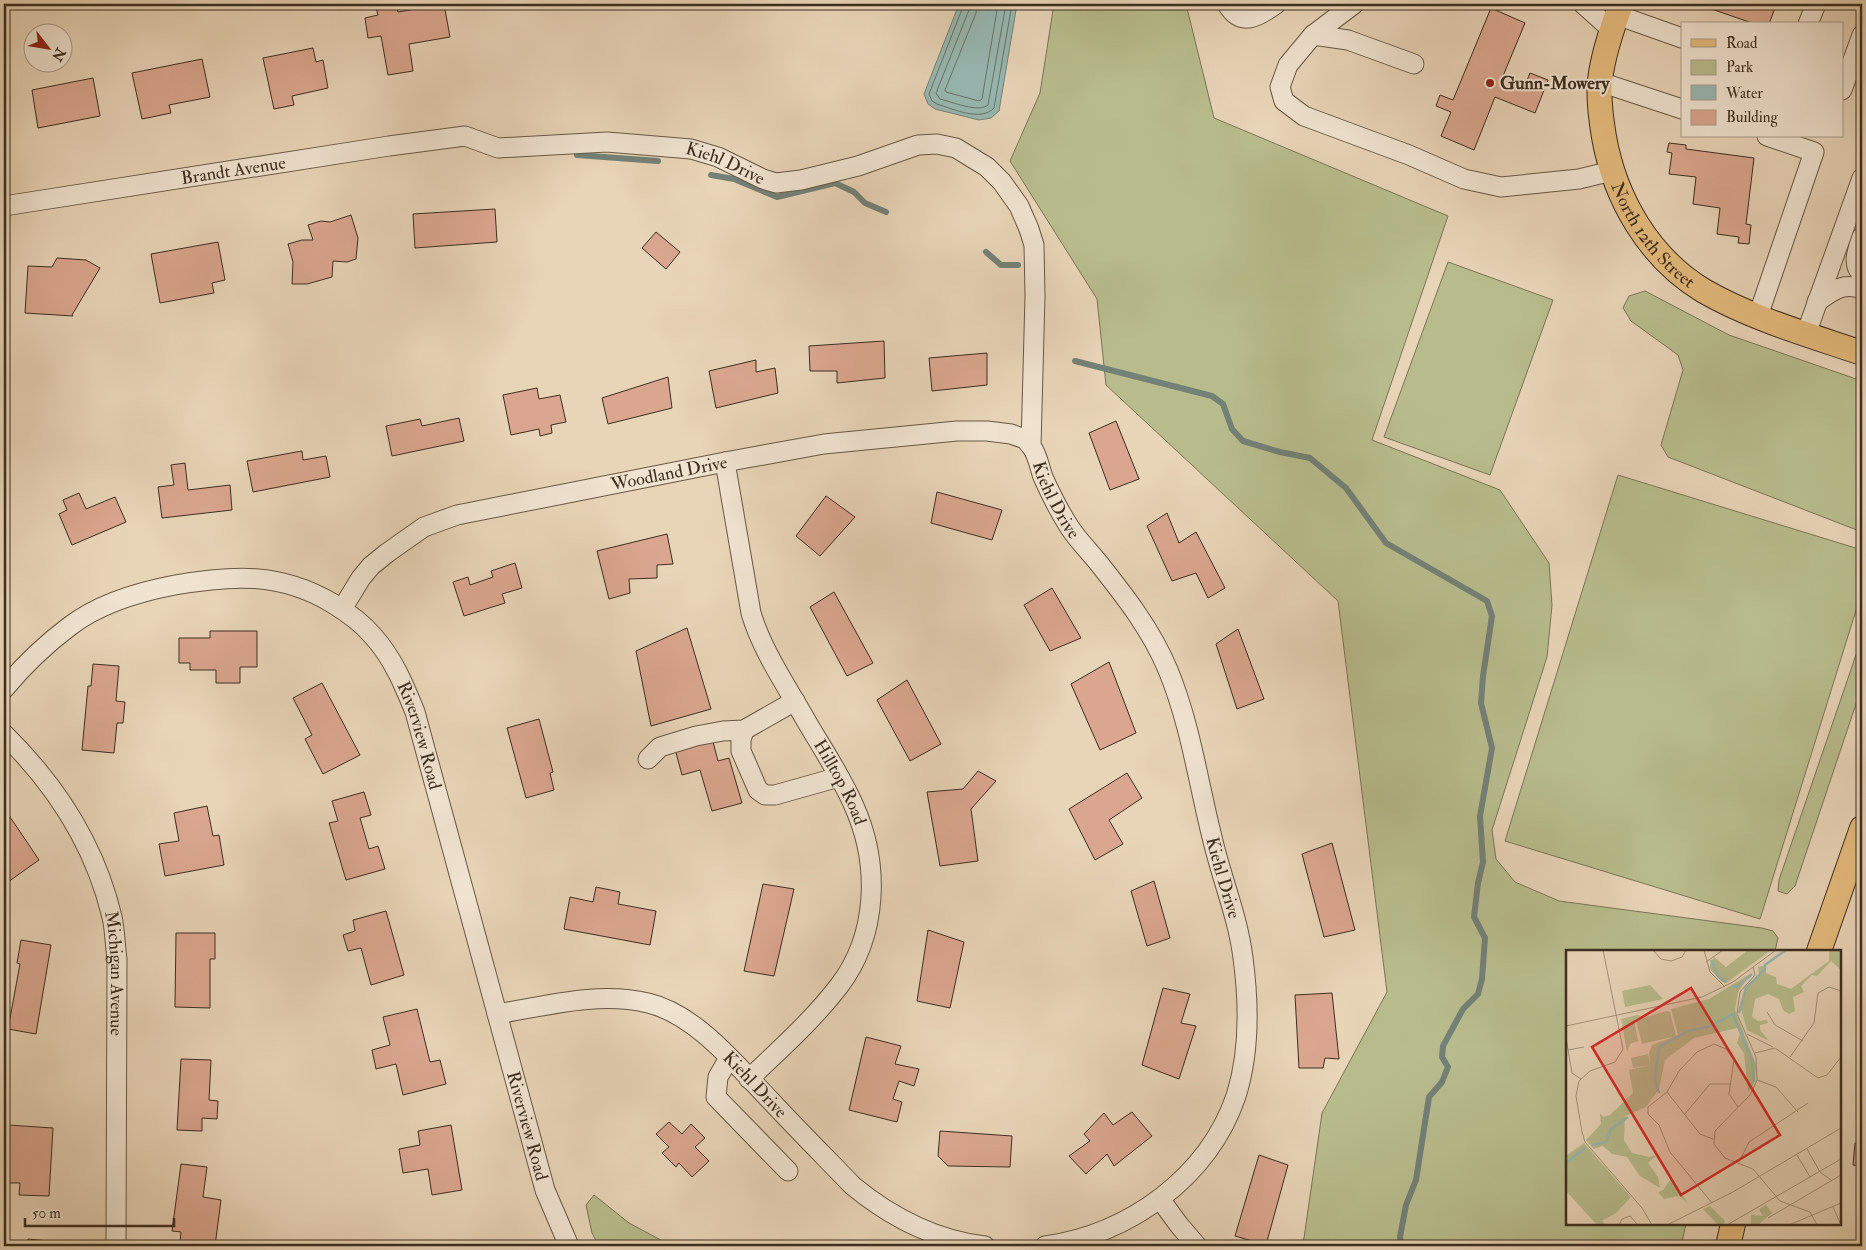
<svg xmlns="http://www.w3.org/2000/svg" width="1866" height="1250" font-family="'IM FELL Double Pica',serif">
<rect width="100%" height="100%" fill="#e8d4b7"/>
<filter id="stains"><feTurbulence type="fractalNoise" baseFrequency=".004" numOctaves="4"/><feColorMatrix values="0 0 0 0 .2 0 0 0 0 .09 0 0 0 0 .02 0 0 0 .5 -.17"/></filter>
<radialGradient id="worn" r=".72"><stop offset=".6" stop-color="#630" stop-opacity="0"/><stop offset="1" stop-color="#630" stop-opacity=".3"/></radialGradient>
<g fill="#b8bc8d" stroke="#7a7556">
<polygon points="4,4 75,4 4,10"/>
<polygon points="1054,4 1186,4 1214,118 1448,216 1372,440 1500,490 1549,563 1552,605 1547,657 1492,830 1496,859 1515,882 1559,901 1762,928 1773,931 1778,938 1775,951 1567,951 1567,1224 1686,1224 1681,1246 1300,1246 1304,1238 1322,1113 1387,992 1338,601 1106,385 1097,299 1010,161 1040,93"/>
<polygon points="1448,262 1553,300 1490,475 1384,437"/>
<polygon points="1645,291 1729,335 1862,381 1862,532 1668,457 1661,445 1683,370 1678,355 1631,321 1623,308 1629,296"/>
<polygon points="1618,475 1862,550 1862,591 1760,919 1505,841"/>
<polygon points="1862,642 1862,686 1795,886 1787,894 1778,891 1779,880 1859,646"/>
<polygon points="594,1195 629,1223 672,1246 599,1246 592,1233 586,1205"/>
</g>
<polygon fill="#97b8b2" stroke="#738177" points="959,4 1017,4 999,111 991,118 979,120 935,109 928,104 924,94"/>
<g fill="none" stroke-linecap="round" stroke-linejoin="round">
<g stroke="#6a7368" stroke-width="1">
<path d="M 964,4 L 929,94 L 932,101 L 937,104 C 953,109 981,122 994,108 L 1012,4"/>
<path d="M 970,4 L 969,10 L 936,93 L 940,99 C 952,102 979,113 988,105 L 1006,4"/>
<polyline points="977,4 976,13 945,90 946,92 979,101 982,99 998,4"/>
</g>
<g stroke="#738177" stroke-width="6">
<polyline points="577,155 658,161"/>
<polyline points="711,175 734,179 777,197 835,183 854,192 865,203 886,212"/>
<polyline points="986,252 1001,265 1018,265"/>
<polyline points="1075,361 1212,396 1223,404 1232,429 1243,441 1280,452 1310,458 1346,488 1386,543 1487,601 1492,616 1483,676 1481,703 1492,748 1480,816 1483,862 1478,883 1474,917 1485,938 1482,979 1478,994 1463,1009 1443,1046 1442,1057 1448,1067 1442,1082 1429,1097 1416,1180 1406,1205 1400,1237 1402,1246"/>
</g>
</g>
<g fill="#daa68f" stroke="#3d2e1e">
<polygon points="375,4 396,4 398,12 421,8 420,4 444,4 450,37 409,44 413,71 388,75 381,36 368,38 365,18 378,15"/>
<polygon points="1697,4 1780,4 1778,9 1775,8 1769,24 1755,24"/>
<polygon points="1491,8 1525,23 1503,76 1525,85 1530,73 1548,80 1535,113 1495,97 1474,150 1441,136 1451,112 1436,106 1440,95 1453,100"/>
<polygon points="313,48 316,62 323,60 328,88 292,96 294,105 274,109 263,58"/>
<polygon points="202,59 210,97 169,105 171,113 142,119 132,73"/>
<polygon points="93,78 100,116 38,128 32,90"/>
<polygon points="1669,143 1686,145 1686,149 1754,158 1746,224 1751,225 1749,244 1738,243 1739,237 1717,234 1720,208 1693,204 1696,177 1669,174 1672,153 1667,152"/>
<polygon points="495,209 497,242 415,248 413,214"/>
<polygon points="351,215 358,238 356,259 347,262 333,261 332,277 307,284 292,284 293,262 288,244 302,240 313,240 308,225 321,221 330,222"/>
<polygon points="656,232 680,252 666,269 642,248"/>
<polygon points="218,242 225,280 212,283 214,293 160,303 151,254"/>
<polygon points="57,258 86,260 100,268 72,315 73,316 25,313 28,266 52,267"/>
<polygon points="884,341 885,378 837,383 837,371 810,371 809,346"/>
<polygon points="987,353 987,385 932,391 929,358"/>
<polygon points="756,360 756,372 775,368 778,393 716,408 709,371"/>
<polygon points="668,377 672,408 608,424 602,398"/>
<polygon points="537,388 539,399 560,395 566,422 551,425 552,433 540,436 539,429 511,435 503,395"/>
<polygon points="459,418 464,441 392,456 386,426 420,419 422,426"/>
<polygon points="1116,421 1139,479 1110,490 1089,433"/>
<polygon points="302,451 303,460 326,456 330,477 253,492 247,461"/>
<polygon points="185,463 188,490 230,485 232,510 162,518 158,487 174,485 171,465"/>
<polygon points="937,492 1002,510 992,540 931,523"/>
<polygon points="79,493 86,509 115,497 126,522 72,545 59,514 67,510 63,500"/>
<polygon points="826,496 855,517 820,556 796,536"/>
<polygon points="1167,513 1179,543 1196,532 1225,588 1208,598 1196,573 1172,581 1147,526"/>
<polygon points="667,534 673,564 657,565 657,578 629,579 630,593 609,599 597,551"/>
<polygon points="4,553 7,554 4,587"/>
<polygon points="515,563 522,588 502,594 505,603 464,616 453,582 468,577 470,585 493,577 491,571"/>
<polygon points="1052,588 1081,638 1050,651 1024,605"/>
<polygon points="834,592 873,663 847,676 810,607"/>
<polygon points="687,628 711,709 651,726 636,651"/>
<polygon points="1238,629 1264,699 1237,709 1216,644"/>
<polygon points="210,631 257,631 257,667 240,667 240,683 216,683 216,670 190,670 190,663 179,663 179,638 210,638"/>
<polygon points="1109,662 1136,733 1100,750 1071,684"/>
<polygon points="93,664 119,666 116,701 125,702 123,723 117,723 114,753 82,750 88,686 91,686"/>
<polygon points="907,680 941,744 910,761 877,700"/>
<polygon points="322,683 360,755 323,774 305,739 312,735 293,698"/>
<polygon points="539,719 553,772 550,773 554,790 526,798 507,728"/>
<polygon points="712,738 718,761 729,758 742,803 712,811 700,770 682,775 675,749"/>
<polygon points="978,771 996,781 971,809 978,861 940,866 927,792 963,789"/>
<polygon points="1127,773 1142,798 1109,820 1123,844 1095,860 1069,809"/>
<polygon points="364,792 371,815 360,818 369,849 378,846 385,869 346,880 329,823 338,821 332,801"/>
<polygon points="207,806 213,836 219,835 224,865 165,876 159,844 179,841 174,813"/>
<polygon points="4,808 39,860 8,882 4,876"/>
<polygon points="1332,843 1355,930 1324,937 1302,854"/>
<polygon points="1154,881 1170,938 1147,946 1131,891"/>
<polygon points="763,884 794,889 774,976 744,971"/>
<polygon points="596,887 620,892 618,904 656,911 650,945 564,929 570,897 593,902"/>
<polygon points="386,911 404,975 371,985 361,948 348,951 343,935 355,931 353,920"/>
<polygon points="928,930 964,942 950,1008 917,1001"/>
<polygon points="176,933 215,933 215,959 210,959 210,1008 175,1007"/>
<polygon points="21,940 51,945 36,1034 8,1029 20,964 17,963"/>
<polygon points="1163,988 1190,994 1181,1023 1196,1026 1179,1079 1142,1065"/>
<polygon points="1332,993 1339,1059 1325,1058 1323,1068 1299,1068 1295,995"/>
<polygon points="417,1009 430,1062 440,1060 446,1084 403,1095 396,1064 376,1069 372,1050 390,1045 383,1017"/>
<polygon points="866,1037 901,1046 895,1064 919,1069 914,1086 899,1081 893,1099 902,1102 897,1122 849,1110"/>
<polygon points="181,1059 211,1060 209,1100 218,1101 217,1119 202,1118 202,1131 177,1130"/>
<polygon points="1132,1112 1152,1136 1114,1166 1107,1154 1086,1174 1069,1156 1090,1141 1084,1134 1104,1113 1113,1125"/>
<polygon points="669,1122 682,1134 691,1124 705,1138 695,1147 709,1161 692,1177 679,1163 676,1167 662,1153 669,1147 656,1134"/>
<polygon points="8,1125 53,1128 49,1196 19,1195 20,1183 5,1183"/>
<polygon points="451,1125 462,1190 432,1195 428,1169 403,1173 399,1149 420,1145 418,1131"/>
<polygon points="940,1131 1012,1136 1010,1167 948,1166 938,1156"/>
<polygon points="1855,1143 1862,1143 1862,1166 1853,1165"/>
<polygon points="1259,1155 1288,1165 1266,1245 1235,1236"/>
<polygon points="181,1164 207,1167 203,1197 221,1200 215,1246 180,1242 181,1232 172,1231"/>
<polygon points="28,1239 58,1242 57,1246 27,1246"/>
</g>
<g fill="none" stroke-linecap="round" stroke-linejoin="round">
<g stroke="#685844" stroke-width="21">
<g id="minor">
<path d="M 1227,4 C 1241,28 1258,17 1276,4"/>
<polyline points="1354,4 1313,35 1288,65 1280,87 1284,101 1304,116 1409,155 1464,179 1501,187 1579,179 1612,171"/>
<polyline points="1583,4 1612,30"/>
<polyline points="1617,15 1682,38"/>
<polyline points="1808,24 1816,4"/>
<polyline points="1313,35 1348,40 1414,64"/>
<polyline points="1600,82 1682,109"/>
<polyline points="1842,90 1862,35"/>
<path id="s1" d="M 4,206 L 389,146 L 465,136 L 498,148 L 607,142 L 691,149 L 718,157 L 763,179 L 776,183 L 801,180 L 858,166 L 918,145 L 937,144 L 956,148 L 987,167 L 1002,182 L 1019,206 L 1029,229 L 1034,245 L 1035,296 L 1031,446 C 1038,455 1039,466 1043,477 C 1051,495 1059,511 1070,528 C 1078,540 1088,550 1097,561 C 1124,595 1151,629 1168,670 C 1190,723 1198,781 1212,837 C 1221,877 1238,917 1243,958 C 1249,1003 1250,1052 1236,1096 C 1208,1178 1129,1234 1045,1246"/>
<path d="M 1862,237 C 1858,249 1851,264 1862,274"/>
<path d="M 1817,302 C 1832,291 1843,282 1862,289"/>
<polyline points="1758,316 1814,152 1767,136"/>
<polyline points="1806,334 1862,178"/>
<path id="s2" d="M 725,462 L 751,613 C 763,653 788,688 808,724 C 824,751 842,778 854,806 C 880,864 878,935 839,986 C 813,1020 780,1049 749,1079"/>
<path id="s3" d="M 342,609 L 361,578 L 371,566 L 387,553 L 424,527 L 457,515 L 725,462 L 824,444 L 957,431 L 987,431 L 1011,434 L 1025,439 L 1031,446"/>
<path id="s4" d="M 4,689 C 23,666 46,644 70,626 C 100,603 138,592 175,585 C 232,575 280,572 332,603 C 347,612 362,623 373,636 C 393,658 404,685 415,712 L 545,1190 L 569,1246"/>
<polyline points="744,730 741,740 741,751 758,790 765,795 775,795 839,777"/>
<path id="s5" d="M 4,734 C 56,785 95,845 112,917 C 115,930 115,945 117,959 L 116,1246"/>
<polyline points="648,759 660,747 696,736 723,731 744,730 795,701"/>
<path id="s6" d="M 497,1014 C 546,1006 598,991 648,1003 C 696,1014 738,1067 771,1101 C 798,1130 826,1158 853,1186 C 892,1218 935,1240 985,1246"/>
<polyline points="729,1058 718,1077 716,1097 788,1171"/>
<polyline points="1160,1199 1179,1225 1197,1246"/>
</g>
</g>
<g stroke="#3d2e1e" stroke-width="26">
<g id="major">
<path id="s7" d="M 1621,4 C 1612,28 1603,54 1600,80 C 1598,99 1601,119 1604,137 C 1615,199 1649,258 1704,291 C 1753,319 1809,335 1862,353"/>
<polyline points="1819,951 1862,828"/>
<polyline points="1728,1246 1733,1224"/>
</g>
</g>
<use href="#minor" stroke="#f0e3d0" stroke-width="19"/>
<use href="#major" stroke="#e4ba7c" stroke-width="24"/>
</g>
<circle fill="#8f2418" stroke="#f0e3d0" stroke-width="2" cx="1490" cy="83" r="5"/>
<g text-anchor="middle" stroke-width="4" stroke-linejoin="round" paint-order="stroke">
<g font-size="18" font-weight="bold" fill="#3d2e1e" stroke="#f0e3d0" text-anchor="start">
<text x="1500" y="89">Gunn-Mowery</text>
</g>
<g font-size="18" fill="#3d2e1e" stroke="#f0e3d0">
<text dy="6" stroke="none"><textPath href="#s1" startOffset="732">Kiehl Drive</textPath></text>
<text dy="6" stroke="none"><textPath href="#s1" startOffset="232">Brandt Avenue</textPath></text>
<text dy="6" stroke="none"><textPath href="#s7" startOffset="248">North 12th Street</textPath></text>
<text dy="6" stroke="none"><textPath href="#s3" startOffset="369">Woodland Drive</textPath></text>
<text dy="6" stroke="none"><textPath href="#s1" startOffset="1362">Kiehl Drive</textPath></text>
<text dy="6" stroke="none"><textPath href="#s4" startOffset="531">Riverview Road</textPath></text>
<text dy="6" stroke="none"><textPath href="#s2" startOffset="345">Hilltop Road</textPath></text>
<text dy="6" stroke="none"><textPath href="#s1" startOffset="1782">Kiehl Drive</textPath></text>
<text dy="6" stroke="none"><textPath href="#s5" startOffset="272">Michigan Avenue</textPath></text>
<text dy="6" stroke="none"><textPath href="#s6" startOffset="289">Kiehl Drive</textPath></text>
<text dy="6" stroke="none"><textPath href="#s4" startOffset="936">Riverview Road</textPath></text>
</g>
</g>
<g transform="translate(1566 950)">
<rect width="275" height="275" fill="#e8d4b7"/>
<path d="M 182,0 L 205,0 L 160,33 L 156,32 L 143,18 L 148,7 L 160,17 ZM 263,0 L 275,0 L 275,20 L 265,11 L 251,26 L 246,25 L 235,36 L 238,42 L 227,47 L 229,61 L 223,64 L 217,60 L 213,49 L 202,44 L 189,49 L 186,67 L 192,71 L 201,70 L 202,73 L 194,75 L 194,80 L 203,91 L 181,80 L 174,55 L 180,38 L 193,24 L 192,17 L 200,15 L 200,23 L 210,27 L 211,34 L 225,39 L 263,11 ZM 184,24 L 172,42 L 169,60 L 190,115 L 189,131 L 185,139 L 182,141 L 178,103 L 171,93 L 174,83 L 171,78 L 128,88 L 99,110 L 93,139 L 80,157 L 59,166 L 58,190 L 66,203 L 83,207 L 91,205 L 82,213 L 92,227 L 94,238 L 74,226 L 61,207 L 46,204 L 37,196 L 28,199 L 20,190 L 35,174 L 34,163 L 37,167 L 44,165 L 67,143 L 63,120 L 85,115 L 67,118 L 65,108 L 82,104 L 84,113 L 83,103 L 86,95 L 112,85 L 105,59 L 143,49 ZM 84,35 L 97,49 L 59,57 L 56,41 ZM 100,61 L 104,62 L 110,86 L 76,94 L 70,70 ZM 71,65 L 75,66 L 68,70 L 72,91 L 64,94 L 61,102 L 55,69 ZM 18,193 L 65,247 L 50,263 L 36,271 L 40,275 L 31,275 L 0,241 L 0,206 ZM 105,229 L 122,253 L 113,246 L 98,249 L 92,242 L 97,240 ZM 200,255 L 206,263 L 192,275 L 185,275 L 185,265 L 197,266 L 193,259 ZM 144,256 L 159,271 L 157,275 L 151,274 L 137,259 Z" fill="#b8bc8d"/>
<path fill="none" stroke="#97b8b2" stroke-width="2.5" d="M 145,10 L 152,26 L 160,32M 166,36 L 171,37 L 186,24M 173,63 L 180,38 L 199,19 L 199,15 L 220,0M 167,64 L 186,110 L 188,132M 93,143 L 89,130 L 93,97 L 122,81 L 144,76 L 169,63M 26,195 L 40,192 L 45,179 L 62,167M 0,213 L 19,198"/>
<path fill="none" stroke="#a4927a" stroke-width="1" d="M 37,0 L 57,99 L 49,112 L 24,121 L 13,131 L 10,146 L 16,182 L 19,192 L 76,258 L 86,275M 87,0 L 95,9 L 105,11 L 116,7 L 120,0M 138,0 L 144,22 L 159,37M 140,12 L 157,0M 187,17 L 189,25 L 174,42 L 171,64 L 190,107 L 191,130 L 184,145 L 149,181 L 148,194 L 159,208 L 187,219 L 214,251 L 244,262 L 251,275M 201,62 L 209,75 L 237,91M 0,76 L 136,47 L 167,32 L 210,0M 181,84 L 207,97M 0,88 L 6,123 L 15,129M 2,100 L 18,97M 189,103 L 209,98 L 252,128 L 261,125 L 275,107M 224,107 L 248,73 L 252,43 L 263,37 L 275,41M 191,130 L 210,137 L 232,162M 101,142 L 134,184 L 147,189M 118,165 L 144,134 L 165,134M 241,199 L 254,222 L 265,230M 231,205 L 244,227M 173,212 L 183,192 L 242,153M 146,253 L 104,202 L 93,175 L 82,164 L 82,157 L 101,142 L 113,121 L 131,102 L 148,94 L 160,99 L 168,109 L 163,144 L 172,157M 267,257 L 275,275M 202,268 L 275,225M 53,275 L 56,269 L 64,266 L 72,275M 101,275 L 167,242 L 275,178M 161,275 L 275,209M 223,275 L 275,253"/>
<path fill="#d62828" fill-opacity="0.15" stroke="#d62828" stroke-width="2.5" d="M 125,38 L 214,185 L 115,245 L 26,97 Z"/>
<rect width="275" height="275" fill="none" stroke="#3d2e1e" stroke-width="2.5"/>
</g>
<rect width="1866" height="1250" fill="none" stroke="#e8d4b7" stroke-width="20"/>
<rect x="5" y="5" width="1856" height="1240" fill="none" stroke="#3d2e1e" stroke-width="2.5"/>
<rect x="10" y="10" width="1846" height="1230" fill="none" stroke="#3d2e1e"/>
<rect x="1681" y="22" width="162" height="115" fill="#f0e3d0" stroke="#a89b89"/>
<rect x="1691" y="39" width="25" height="8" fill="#e4ba7c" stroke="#a89b89"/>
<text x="1726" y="48" font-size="15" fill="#3d2e1e">Road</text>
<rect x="1691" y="60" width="25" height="15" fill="#b8bc8d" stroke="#a89b89"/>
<text x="1726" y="72" font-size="15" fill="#3d2e1e">Park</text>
<rect x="1691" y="85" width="25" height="15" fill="#97b8b2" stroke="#a89b89"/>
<text x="1726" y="98" font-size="15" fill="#3d2e1e">Water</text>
<rect x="1691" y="110" width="25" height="15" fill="#daa68f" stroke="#a89b89"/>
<text x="1726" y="122" font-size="15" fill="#3d2e1e">Building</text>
<g transform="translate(48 48) rotate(121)"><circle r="24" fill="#f0e3d0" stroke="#a89b89"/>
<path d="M0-4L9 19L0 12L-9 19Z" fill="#8f2418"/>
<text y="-8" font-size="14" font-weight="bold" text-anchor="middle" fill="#3d2e1e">N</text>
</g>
<path d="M25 1218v8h149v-8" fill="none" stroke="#3d2e1e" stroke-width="2.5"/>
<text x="32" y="1218" font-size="15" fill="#3d2e1e" stroke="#f0e3d0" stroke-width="4" paint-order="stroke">50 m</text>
<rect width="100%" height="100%" filter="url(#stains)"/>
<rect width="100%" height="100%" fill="url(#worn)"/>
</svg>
